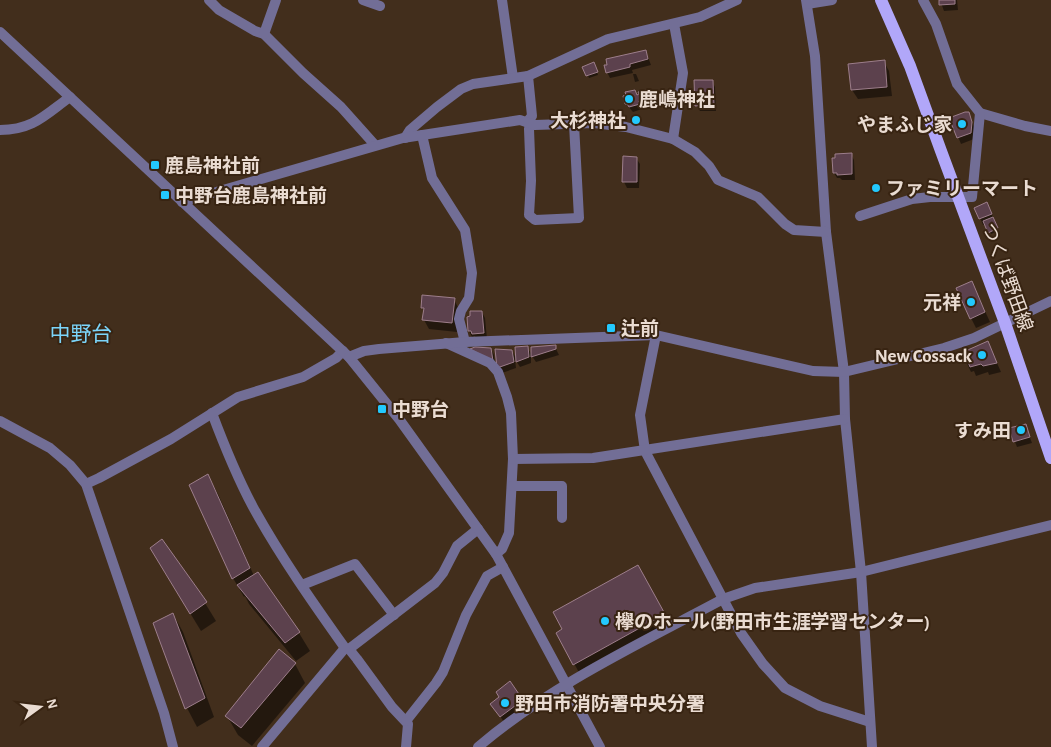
<svg xmlns="http://www.w3.org/2000/svg" width="1051" height="747" font-family="'Alegreya Sans','Noto Sans JP',sans-serif">
<rect width="100%" height="100%" fill="#422e1c"/>
<g fill="#0007">
<polygon points="940,0 957,0 958,10 944,11"/>
<polygon points="646,52 651,65 632,70 633,73 610,78 607,72"/>
<polygon points="884,62 889,71 892,96 858,99 852,90"/>
<polygon points="595,66 598,75 589,78 584,67"/>
<polygon points="633,74 636,74 639,81 635,82"/>
<polygon points="712,81 715,87 716,111 700,111 697,106"/>
<polygon points="645,91 651,106 633,112 626,104"/>
<polygon points="968,113 975,129 974,139 961,144 951,119"/>
<polygon points="610,114 611,117 613,121 606,120 605,115"/>
<polygon points="637,118 640,124 637,125 635,119"/>
<polygon points="851,154 854,160 855,180 842,180 840,178 837,178 834,173"/>
<polygon points="636,158 640,164 639,188 627,188 624,182"/>
<polygon points="976,208 990,209 998,231 991,234 986,223 983,225"/>
<polygon points="972,283 990,322 976,328 971,318"/>
<polygon points="454,300 459,309 457,332 429,329 424,320 424,311 422,308"/>
<polygon points="482,312 485,318 487,339 476,339 475,336 472,337 469,331"/>
<polygon points="988,343 1001,372 989,375 988,372 976,376 974,371 971,372 962,353"/>
<polygon points="555,347 559,355 536,362 532,356"/>
<polygon points="527,348 531,353 531,363 520,367 515,359 516,368 502,373 498,367 512,351 517,360"/>
<polygon points="491,349 494,355 495,366 472,350"/>
<polygon points="1025,425 1032,443 1017,447 1010,429"/>
<polygon points="208,476 218,494 254,576 258,574 299,633 310,651 296,661 249,604 245,596 244,597 233,578 191,485"/>
<polygon points="637,566 671,627 581,676 557,633"/>
<polygon points="162,567 205,603 216,621 201,631"/>
<polygon points="173,614 183,632 214,717 197,727 187,708 154,624"/>
<polygon points="295,664 305,683 252,746 238,735 227,716"/>
<polygon points="522,700 528,709 506,725 492,704"/>
</g>
<g fill="#5c414d" stroke="#9d7e8b">
<polygon points="939,0 955,0 955,4 939,5"/>
<polygon points="646,50 648,59 630,64 630,67 606,73 604,65 607,65 606,59"/>
<polygon points="885,60 887,87 851,90 848,64"/>
<polygon points="594,62 598,72 586,76 582,67"/>
<polygon points="694,80 713,80 714,105 695,106"/>
<polygon points="635,90 637,95 639,94 638,92 646,90 649,100 640,103 639,101 640,104 629,107 627,104 625,104 623,96 626,95 625,92"/>
<polygon points="965,112 969,112 972,122 971,133 957,138 949,118"/>
<polygon points="852,153 852,174 837,175 837,173 833,173 832,158 835,158 835,154"/>
<polygon points="623,156 637,157 637,182 622,182"/>
<polygon points="987,202 992,214 979,219 974,208"/>
<polygon points="993,217 998,228 988,233 983,221"/>
<polygon points="972,281 985,312 970,319 956,288"/>
<polygon points="422,295 455,298 452,323 422,320 424,308 421,308"/>
<polygon points="470,311 482,311 484,333 472,334 471,331 468,331 467,317 470,316"/>
<polygon points="988,341 997,363 983,366 981,364 970,367 968,362 965,363 961,353"/>
<polygon points="556,345 556,349 531,357 531,347"/>
<polygon points="528,346 529,357 516,362 515,347"/>
<polygon points="475,347 491,348 493,361 470,349"/>
<polygon points="495,349 512,350 514,362 497,368"/>
<polygon points="1026,424 1030,437 1013,442 1009,428"/>
<polygon points="208,474 250,568 232,579 189,485"/>
<polygon points="162,539 207,602 190,614 150,548"/>
<polygon points="638,565 665,614 573,665 556,633 562,629 553,612"/>
<polygon points="258,572 300,632 285,643 237,585"/>
<polygon points="173,613 205,698 185,709 153,623"/>
<polygon points="279,649 296,663 241,728 225,716"/>
<polygon points="510,681 523,700 500,717 490,704 499,697 496,692"/>
</g>
<g fill="none" stroke-linecap="round" stroke-linejoin="round">
<g stroke="#726e96" stroke-width="10">
<polyline points="209,0 219,10 255,31 264,34 303,73 341,107 375,145"/>
<polyline points="363,0 380,6"/>
<polyline points="502,0 513,78"/>
<polyline points="806,0 815,56 826,232 844,372 845,419 861,572 872,747"/>
<polyline points="923,0 936,24 957,84 980,113 1025,126 1051,131"/>
<polyline points="807,4 832,0"/>
<polyline points="264,34 276,0"/>
<polyline points="527,122 532,116 528,76"/>
<polyline points="530,124 529,129 531,181 529,215 535,220 579,218 574,124"/>
<path d="M 0,130 C 33,130 45,115 70,97"/>
<polyline points="422,135 432,178 465,230 472,273 469,298 461,311 459,319 465,342"/>
<polyline points="405,138 410,130 437,107 461,89 473,84 528,76 608,39 700,17 737,0"/>
<polyline points="673,139 683,73 674,24"/>
<polyline points="182,202 403,138 520,120 535,125 594,123 626,127 673,139 695,152 709,166 718,180 758,197 785,224 794,230 826,232"/>
<polyline points="860,216 912,199 930,197 972,197 980,113"/>
<polyline points="1005,323 1051,301"/>
<polyline points="656,335 640,415 645,451 741,633 763,664 785,688 820,706 870,722"/>
<polyline points="446,343 490,363 498,372 507,397 511,413 513,459 509,533 502,549 496,554"/>
<path d="M 212,413 C 224,445 237,477 253,507 C 280,556 313,603 345,648 L 349,649 L 357,659 L 392,707 L 408,724 L 406,747"/>
<polyline points="0,421 50,448 70,465 86,484 164,713 173,747"/>
<polyline points="513,459 593,458 845,419"/>
<polyline points="86,484 99,478 171,439 238,397 303,377 336,358 343,351"/>
<polyline points="512,486 562,486 562,518"/>
<polyline points="302,585 355,564 394,615"/>
<polyline points="349,649 435,583 443,573 457,546 478,529"/>
<polyline points="406,721 436,683 443,672 466,615 487,576 503,567"/>
<polyline points="262,747 345,648"/>
</g>
<g stroke="#726e96" stroke-width="10">
<polyline points="0,32 349,357 399,419 496,554 600,747"/>
<polyline points="349,357 364,351 379,349 465,342 656,335 813,371 844,372 944,348 974,338 1005,323"/>
<path d="M 478,747 C 551,685 639,644 723,599 L 755,588 L 861,572 L 1051,525"/>
</g>
<polyline stroke="#b1a7f9" stroke-width="12" points="881,0 910,66 941,151 1005,323 1051,458"/>
</g>
<g fill="#23c9fe" stroke="#382412" stroke-width="2">
<circle cx="629" cy="99" r="5"/>
<circle cx="636" cy="120" r="5"/>
<circle cx="962" cy="124" r="5"/>
<rect x="150" y="160" width="10" height="10" rx="2.5"/>
<circle cx="876" cy="188" r="5"/>
<rect x="160" y="190" width="10" height="10" rx="2.5"/>
<circle cx="971" cy="302" r="5"/>
<rect x="606" y="323" width="10" height="10" rx="2.5"/>
<circle cx="982" cy="355" r="5"/>
<rect x="377" y="404" width="10" height="10" rx="2.5"/>
<circle cx="1021" cy="430" r="5"/>
<circle cx="605" cy="621" r="5"/>
<circle cx="505" cy="703" r="5"/>
</g>
<g text-anchor="middle" stroke-width="4" stroke-linejoin="round" paint-order="stroke">
<g font-size="19" font-weight="bold" fill="#eadcd2" stroke="#382412" text-anchor="start">
<text x="639" y="106">鹿嶋神社</text>
<text x="626" y="127" text-anchor="end">大杉神社</text>
<text x="952" y="131" text-anchor="end">やまふじ家</text>
<text x="165" y="172">鹿島神社前</text>
<text x="886" y="195">ファミリーマート</text>
<text x="175" y="202">中野台鹿島神社前</text>
<text x="961" y="309" text-anchor="end">元祥</text>
<text x="621" y="335">辻前</text>
<text x="972" y="362" text-anchor="end">New Cossack</text>
<text x="392" y="416">中野台</text>
<text x="1011" y="437" text-anchor="end">すみ田</text>
<text x="615" y="628">欅のホール(野田市生涯学習センター)</text>
<text x="515" y="710">野田市消防署中央分署</text>
</g>
<g font-size="19" fill="#eadcd2" stroke="#382412">
<text transform="translate(1008 277) rotate(70)" y="7">つくば野田線</text>
</g>
<g font-size="21" fill="#7bd4f9" stroke="#382412">
<text x="81" y="341">中野台</text>
</g>
</g>
<g transform="translate(40 707) rotate(75)" stroke="#382412" stroke-width="4" paint-order="stroke">
<path d="M0-4L9 19L0 12L-9 19Z" fill="#eadcd2"/>
<text y="-8" font-size="14" font-weight="bold" text-anchor="middle" fill="#eadcd2">N</text>
</g>
</svg>
